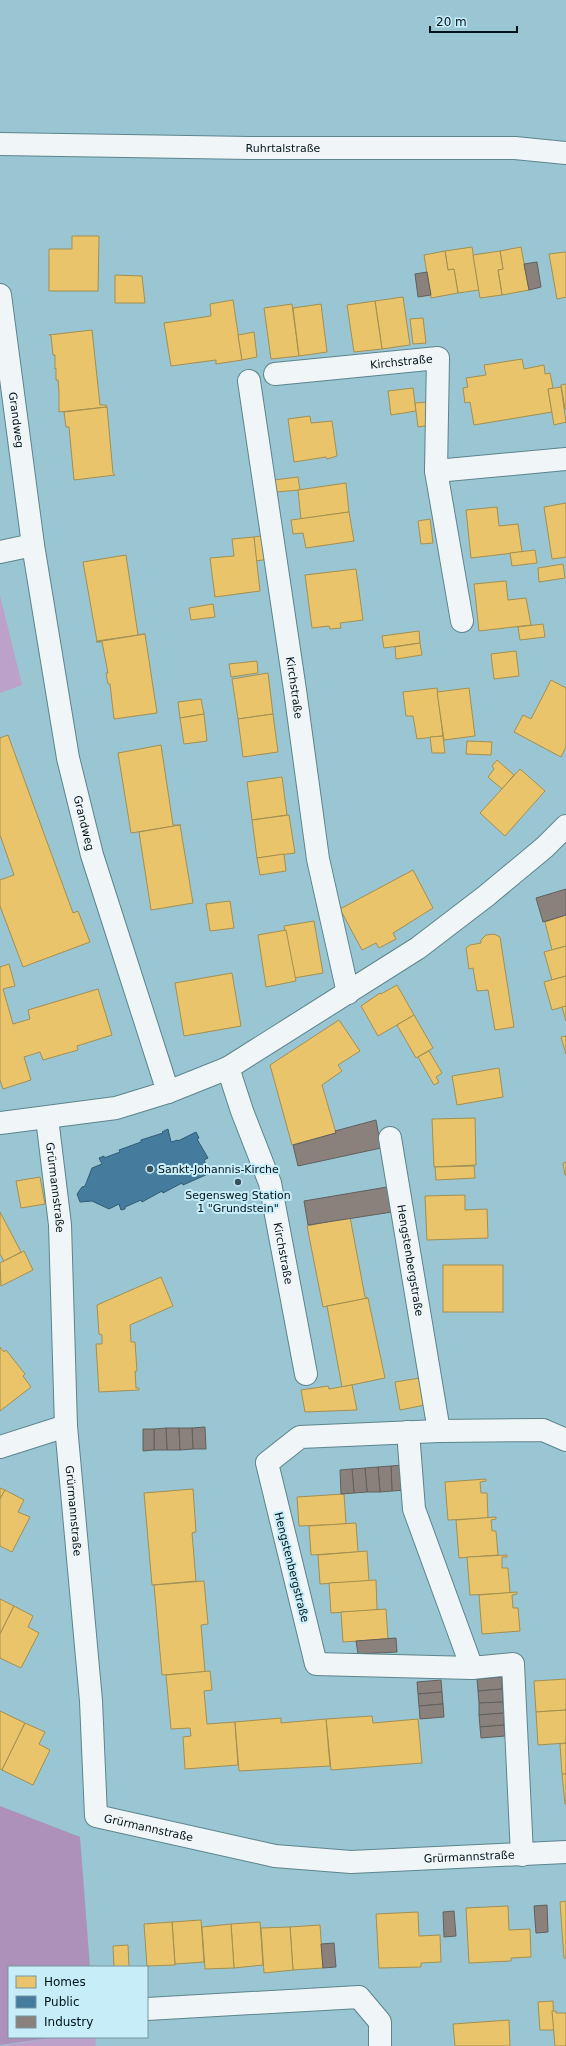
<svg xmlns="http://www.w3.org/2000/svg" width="566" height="2046" font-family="'DejaVu Sans',sans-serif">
<rect width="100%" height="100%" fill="#99c6d2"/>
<g fill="#bca2ca">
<polygon points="0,595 22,685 0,693"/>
<polygon points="57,2037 95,2037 96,2046 0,2046"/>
</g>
<polygon fill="#ad91bb" points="0,1806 80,1837 90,1967 9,1967 9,2037 57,2037 0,2045"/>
<g fill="#e9c46a" stroke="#a38f52">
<polygon points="72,236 99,236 98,291 49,291 49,249 72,249"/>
<polygon points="472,247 479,290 458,293 454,269 448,270 445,251"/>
<polygon points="521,247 529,290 502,295 498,270 503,269 500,251"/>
<polygon points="445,251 448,270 454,269 458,293 431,298 424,255"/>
<polygon points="500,251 503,269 498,270 502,295 480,298 473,255"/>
<polygon points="566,252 566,297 557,299 549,254"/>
<polygon points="115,275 142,276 145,303 115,303"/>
<polygon points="403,297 410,345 382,349 375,301"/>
<polygon points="233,300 242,360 216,364 216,360 171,366 164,323 211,316 210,304"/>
<polygon points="375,301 382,349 354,352 347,305"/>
<polygon points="292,304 299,356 271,359 264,308"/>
<polygon points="321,304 327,352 299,356 293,308"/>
<polygon points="423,318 426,343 413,344 410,319"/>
<polygon points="92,330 100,405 106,405 107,407 59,412 59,392 58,380 56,380 56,368 55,369 55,355 53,355 51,336 49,335"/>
<polygon points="254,332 257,357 242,360 238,335"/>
<polygon points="522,359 524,369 544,365 545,374 550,373 553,388 548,389 552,412 474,425 470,402 465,403 463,388 468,387 466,378 486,375 484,365"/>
<polygon points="566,384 566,409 565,409 561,385"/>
<polygon points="561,387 566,422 554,425 548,389"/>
<polygon points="413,388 416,411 391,415 388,391"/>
<polygon points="427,402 431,425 418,427 415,403"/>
<polygon points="107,407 113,473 115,475 74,480 69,427 66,427 64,412"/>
<polygon points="310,416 311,423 332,421 337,456 327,459 326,457 294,462 288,419"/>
<polygon points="298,477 300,490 276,492 274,480"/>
<polygon points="346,483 349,512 301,519 298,490"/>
<polygon points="566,503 566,557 552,559 544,507"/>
<polygon points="497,507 499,526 518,524 522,552 471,558 466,510"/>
<polygon points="349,512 354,541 306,548 303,533 293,534 291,520"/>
<polygon points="430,519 433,543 421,544 418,521"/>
<polygon points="266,535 269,559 256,561 254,537"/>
<polygon points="254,537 260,591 215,597 210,558 234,556 232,539"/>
<polygon points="535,550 537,563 512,566 510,553"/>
<polygon points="126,555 138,635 145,634 97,641 83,562"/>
<polygon points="563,564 565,578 539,582 538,568"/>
<polygon points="356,569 363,620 340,623 341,628 330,629 329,626 312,628 305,575"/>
<polygon points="506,581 508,600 526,598 531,625 479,631 474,584"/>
<polygon points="213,604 215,617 191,620 189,608"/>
<polygon points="543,624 545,637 520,640 518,627"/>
<polygon points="419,631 420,643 384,648 382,636"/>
<polygon points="145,634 157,713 114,719 110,684 108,684 106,673 108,673 102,642 96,642"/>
<polygon points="420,643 422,655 396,659 395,647"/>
<polygon points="516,651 519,676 494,679 491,654"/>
<polygon points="257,661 258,673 231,677 229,664"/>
<polygon points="268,673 273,714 238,719 232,679"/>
<polygon points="551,680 566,688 566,747 561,757 514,732 523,715 531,719"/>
<polygon points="437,688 443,736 417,739 413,716 406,716 403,692"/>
<polygon points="469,688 475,736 444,740 437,692"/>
<polygon points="201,699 204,714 180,718 178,702"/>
<polygon points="204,714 207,741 184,744 180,718"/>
<polygon points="273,714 278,752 243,757 238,719"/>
<polygon points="8,735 73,913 78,911 90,942 23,967 0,906 0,880 14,875 0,835 0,738"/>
<polygon points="443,736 445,753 432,753 430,737"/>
<polygon points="467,741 492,742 491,755 466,754"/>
<polygon points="161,745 173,825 181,825 131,833 118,753"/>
<polygon points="497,760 514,775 502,789 488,777 494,769 492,766"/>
<polygon points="520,769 545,791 505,836 480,813"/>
<polygon points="282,777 287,815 252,820 247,782"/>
<polygon points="289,815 295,853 257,858 252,820"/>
<polygon points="180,825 193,903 151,910 139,832"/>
<polygon points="284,854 286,871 260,875 257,858"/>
<polygon points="413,870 433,908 393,933 396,939 379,948 376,943 362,950 340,909"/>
<polygon points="230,901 234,928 210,931 206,904"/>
<polygon points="566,915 566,946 552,950 545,922"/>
<polygon points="314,921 323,973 294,978 284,926"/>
<polygon points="286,930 296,981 266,987 258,935"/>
<polygon points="494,934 500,937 514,1027 495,1030 488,990 477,991 473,968 469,969 466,948 470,945 481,943 481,940 486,935"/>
<polygon points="566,946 566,976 552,980 544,952"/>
<polygon points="9,964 15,986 3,989 13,1024 30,1019 28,1010 98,989 112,1035 77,1046 78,1050 43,1060 40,1052 24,1057 31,1080 3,1089 0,1080 0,967"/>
<polygon points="232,973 241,1026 184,1036 175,983"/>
<polygon points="566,976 566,1006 552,1010 544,982"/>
<polygon points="397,985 414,1015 378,1036 361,1006 380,993 381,994"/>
<polygon points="566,1006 566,1021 562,1007"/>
<polygon points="414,1015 433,1048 416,1058 397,1025"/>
<polygon points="339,1020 360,1051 338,1065 342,1071 322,1085 336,1133 292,1145 270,1065"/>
<polygon points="566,1036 566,1054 561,1037"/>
<polygon points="429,1051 442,1073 436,1077 439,1082 434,1085 418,1057"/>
<polygon points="499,1068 503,1097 457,1105 452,1076"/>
<polygon points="475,1118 476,1165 434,1167 432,1119"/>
<polygon points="566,1162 566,1175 565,1175 563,1163"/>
<polygon points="474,1166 475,1178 436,1180 435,1167"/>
<polygon points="40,1177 45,1204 21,1208 16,1181"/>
<polygon points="465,1195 465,1210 487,1209 488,1238 427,1240 425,1196"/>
<polygon points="0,1212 21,1252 4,1261 0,1254"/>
<polygon points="350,1217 365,1297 368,1298 323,1307 307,1226"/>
<polygon points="24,1251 33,1270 1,1286 0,1263"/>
<rect x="443" y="1265" width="60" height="47"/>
<polygon points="161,1277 173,1306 130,1325 131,1342 135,1342 137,1371 135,1371 136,1388 139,1388 139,1390 99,1392 96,1344 102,1344 102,1335 99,1334 97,1305"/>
<polygon points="368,1298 385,1378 342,1387 327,1306"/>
<polygon points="0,1347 4,1352 6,1350 25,1374 23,1376 31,1387 0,1411"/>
<polygon points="420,1378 425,1405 400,1410 395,1382"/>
<polygon points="352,1385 357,1410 305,1412 301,1390 328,1386 329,1389"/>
<polygon points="486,1479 486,1481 480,1482 481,1493 487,1493 488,1518 448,1520 445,1482"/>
<polygon points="0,1488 5,1490 0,1499"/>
<polygon points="193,1489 196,1532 192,1533 196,1581 152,1585 144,1493"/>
<polygon points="5,1490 24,1500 18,1512 30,1517 12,1552 0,1546 0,1499"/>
<polygon points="344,1494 346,1524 299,1526 297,1497"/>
<polygon points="496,1517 496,1519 491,1520 492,1531 496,1531 498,1555 459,1558 456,1520"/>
<polygon points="356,1523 358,1552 311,1555 309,1526"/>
<polygon points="367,1551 369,1581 320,1584 318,1555"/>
<polygon points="507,1555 507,1557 502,1557 502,1568 508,1568 510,1593 470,1595 467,1557"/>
<polygon points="376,1580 377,1610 331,1613 329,1583"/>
<polygon points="204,1581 208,1624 201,1625 205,1672 162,1675 154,1585"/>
<polygon points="517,1592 517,1594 512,1595 513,1608 518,1608 520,1631 482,1634 479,1595"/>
<polygon points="0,1599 14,1606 0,1634"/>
<polygon points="14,1606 33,1616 28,1627 39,1633 21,1668 0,1658 0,1634"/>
<polygon points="386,1609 388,1639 343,1642 341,1612"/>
<polygon points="210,1671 212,1690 204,1691 207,1724 235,1722 238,1765 185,1769 183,1737 191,1736 190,1728 171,1729 166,1675"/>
<polygon points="566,1679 566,1710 536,1712 534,1681"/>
<polygon points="566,1710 566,1743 538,1745 536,1712"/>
<polygon points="0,1711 25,1723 2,1770 0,1769"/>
<polygon points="372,1716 373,1723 418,1719 422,1763 331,1770 326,1719"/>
<polygon points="281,1718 281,1723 326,1719 330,1766 239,1771 235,1722"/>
<polygon points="25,1723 45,1732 39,1744 50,1750 33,1785 2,1770"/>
<polygon points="566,1743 566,1774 562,1774 560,1744"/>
<polygon points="562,1774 566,1774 566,1804 565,1804"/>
<polygon points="566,1901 566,1958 564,1958 560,1902"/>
<polygon points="508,1906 509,1930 530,1929 531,1957 511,1958 511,1961 469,1963 466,1908"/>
<polygon points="418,1912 419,1936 440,1935 441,1962 421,1963 421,1967 379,1968 376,1914"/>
<polygon points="201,1920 204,1962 175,1964 172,1922"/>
<polygon points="172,1922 175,1965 147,1966 144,1924"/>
<polygon points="260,1922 263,1965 234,1968 231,1924"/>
<polygon points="231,1924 234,1968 205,1969 202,1927"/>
<polygon points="320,1925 323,1968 293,1970 290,1927"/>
<polygon points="290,1927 293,1970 264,1973 261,1928"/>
<polygon points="128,1945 129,1967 114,1967 113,1946"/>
<polygon points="553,2001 554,2030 540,2030 538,2002"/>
<polygon points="552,2011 556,2011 556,2013 566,2013 566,2046 555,2046"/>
<polygon points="509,2020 510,2046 455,2046 453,2024"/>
</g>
<polygon fill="#457b9d" stroke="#305c75" points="168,1129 171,1142 178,1140 178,1141 196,1132 199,1138 197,1139 208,1158 204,1160 210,1173 183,1185 182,1183 163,1193 162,1191 142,1202 141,1200 125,1207 125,1209 121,1210 119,1204 109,1209 92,1201 80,1202 77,1194 82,1187 85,1186 92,1168 102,1164 99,1158 104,1156 104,1158 120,1152 119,1150 141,1142 141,1140 163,1133 162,1132"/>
<g fill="#8a817c" stroke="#61605e">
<polygon points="537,262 541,287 529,290 524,264"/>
<polygon points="427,272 431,295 418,297 415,274"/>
<polygon points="566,889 566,915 543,922 536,898"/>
<polygon points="376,1120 381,1148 298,1166 293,1145 336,1133 335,1131"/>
<polygon points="387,1187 392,1212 308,1225 304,1201"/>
<polygon points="205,1427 206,1449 193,1449 192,1428"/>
<polygon points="166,1428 179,1428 180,1450 167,1450"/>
<polygon points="166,1428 167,1450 154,1450 154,1429"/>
<polygon points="179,1428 192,1428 193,1449 180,1450"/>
<polygon points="143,1429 154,1429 154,1450 143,1451"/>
<polygon points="404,1465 406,1490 392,1491 391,1466"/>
<polygon points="391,1466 392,1491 380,1492 378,1467"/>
<polygon points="378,1467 380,1492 367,1492 365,1468"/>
<polygon points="365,1468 367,1492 354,1493 352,1469"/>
<polygon points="352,1469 354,1493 341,1494 340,1470"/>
<polygon points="396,1638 397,1652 358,1654 356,1641"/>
<polygon points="502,1677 502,1689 478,1691 477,1679"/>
<polygon points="441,1680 442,1692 418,1694 417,1682"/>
<polygon points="502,1689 503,1702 479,1703 478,1691"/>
<polygon points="442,1692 443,1704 419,1706 418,1694"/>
<polygon points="503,1702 504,1713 479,1715 479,1703"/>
<polygon points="443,1704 444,1717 420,1719 419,1706"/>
<polygon points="504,1713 504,1725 480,1727 479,1715"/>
<polygon points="504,1725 505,1736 481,1738 480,1727"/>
<polygon points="547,1905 548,1932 536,1933 534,1906"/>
<polygon points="454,1911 456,1936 444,1937 443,1912"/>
<polygon points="334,1943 336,1967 323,1968 321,1944"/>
</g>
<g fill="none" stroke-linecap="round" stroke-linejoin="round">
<g stroke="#5c848d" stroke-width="24">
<g id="minor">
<path id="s1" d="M 0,295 L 33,545 L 68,758 L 92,855 L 168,1092"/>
<path id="s2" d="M 275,374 L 438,358 L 436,471 L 566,459"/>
<path id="s3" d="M 249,381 L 295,690 L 318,859 L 348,993"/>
<polyline points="436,471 462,621"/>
<polyline points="0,552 33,545"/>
<path id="s4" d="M 228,1068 L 242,1111 L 270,1183 L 306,1374"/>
<path id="s5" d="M 47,1118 L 60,1225 L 66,1426 L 91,1701 L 96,1816 L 275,1856 L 351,1862 L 566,1852"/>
<polyline points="0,1123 116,1108 168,1092 228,1068 418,948 486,896 545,847 566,826"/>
<path id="s6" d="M 390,1138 L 439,1431"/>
<polyline points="408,1432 414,1509 472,1668"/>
<polyline points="0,1447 66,1426"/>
<polyline points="522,1855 513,1664 472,1668 316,1664 267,1463 300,1437 439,1431 543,1430 566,1440"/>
<polyline points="147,2009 359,1997 380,2022 380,2046"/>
</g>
</g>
<g stroke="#5c848d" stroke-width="24">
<g id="secondary">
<path id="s7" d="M 0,144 L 250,148 L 515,148 L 566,153"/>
</g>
</g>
<use href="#minor" stroke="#f0f6f8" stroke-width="22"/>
<use href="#secondary" stroke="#f0f6f8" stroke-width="22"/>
</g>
<g fill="#36525a" stroke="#c7edf8" stroke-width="1.5">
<circle cx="150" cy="1169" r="4"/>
<circle cx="238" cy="1182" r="4"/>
</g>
<g text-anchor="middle" stroke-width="4" stroke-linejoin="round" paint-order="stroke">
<g font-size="11" fill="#001319" stroke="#c7edf8">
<text dy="4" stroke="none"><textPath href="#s7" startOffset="283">Ruhrtalstraße</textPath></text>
<text dy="4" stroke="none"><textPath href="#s2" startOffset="127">Kirchstraße</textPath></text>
<text dy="4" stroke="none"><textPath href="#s1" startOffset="126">Grandweg</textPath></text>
<text dy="4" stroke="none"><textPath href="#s3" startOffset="310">Kirchstraße</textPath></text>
<text dy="4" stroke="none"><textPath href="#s1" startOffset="535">Grandweg</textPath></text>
<text dy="4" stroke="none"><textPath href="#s5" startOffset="70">Grürmannstraße</textPath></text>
<text dy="4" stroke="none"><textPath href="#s4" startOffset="194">Kirchstraße</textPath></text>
<text dy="4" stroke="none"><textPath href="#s6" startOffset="124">Hengstenbergstraße</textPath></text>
<text dy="4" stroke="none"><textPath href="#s5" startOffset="394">Grürmannstraße</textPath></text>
<text transform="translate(292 1567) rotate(76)" y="4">Hengstenbergstraße</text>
<text dy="4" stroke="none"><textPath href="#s5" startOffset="754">Grürmannstraße</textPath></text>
<text dy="4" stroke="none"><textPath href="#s5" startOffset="1078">Grürmannstraße</textPath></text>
</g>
<g font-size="11" fill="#001319" stroke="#c7edf8" text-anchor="start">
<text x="158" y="1173">Sankt-Johannis-Kirche</text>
<text x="238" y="1199" text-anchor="middle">Segensweg Station<tspan x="238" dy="13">1 "Grundstein"</tspan></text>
</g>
</g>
<rect x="8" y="1966" width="140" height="72" fill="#c7edf8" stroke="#77969f"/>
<rect x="16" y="1976" width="20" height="12" fill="#e9c46a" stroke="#77969f"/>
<text x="44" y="1986" font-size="12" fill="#001319">Homes</text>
<rect x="16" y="1996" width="20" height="12" fill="#457b9d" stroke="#77969f"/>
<text x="44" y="2006" font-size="12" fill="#001319">Public</text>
<rect x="16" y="2016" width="20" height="12" fill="#8a817c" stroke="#77969f"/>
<text x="44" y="2026" font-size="12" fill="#001319">Industry</text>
<path d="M430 26v6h87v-6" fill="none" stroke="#001319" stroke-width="2"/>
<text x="436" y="26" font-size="12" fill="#001319" stroke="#c7edf8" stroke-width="3" paint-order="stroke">20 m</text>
</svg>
